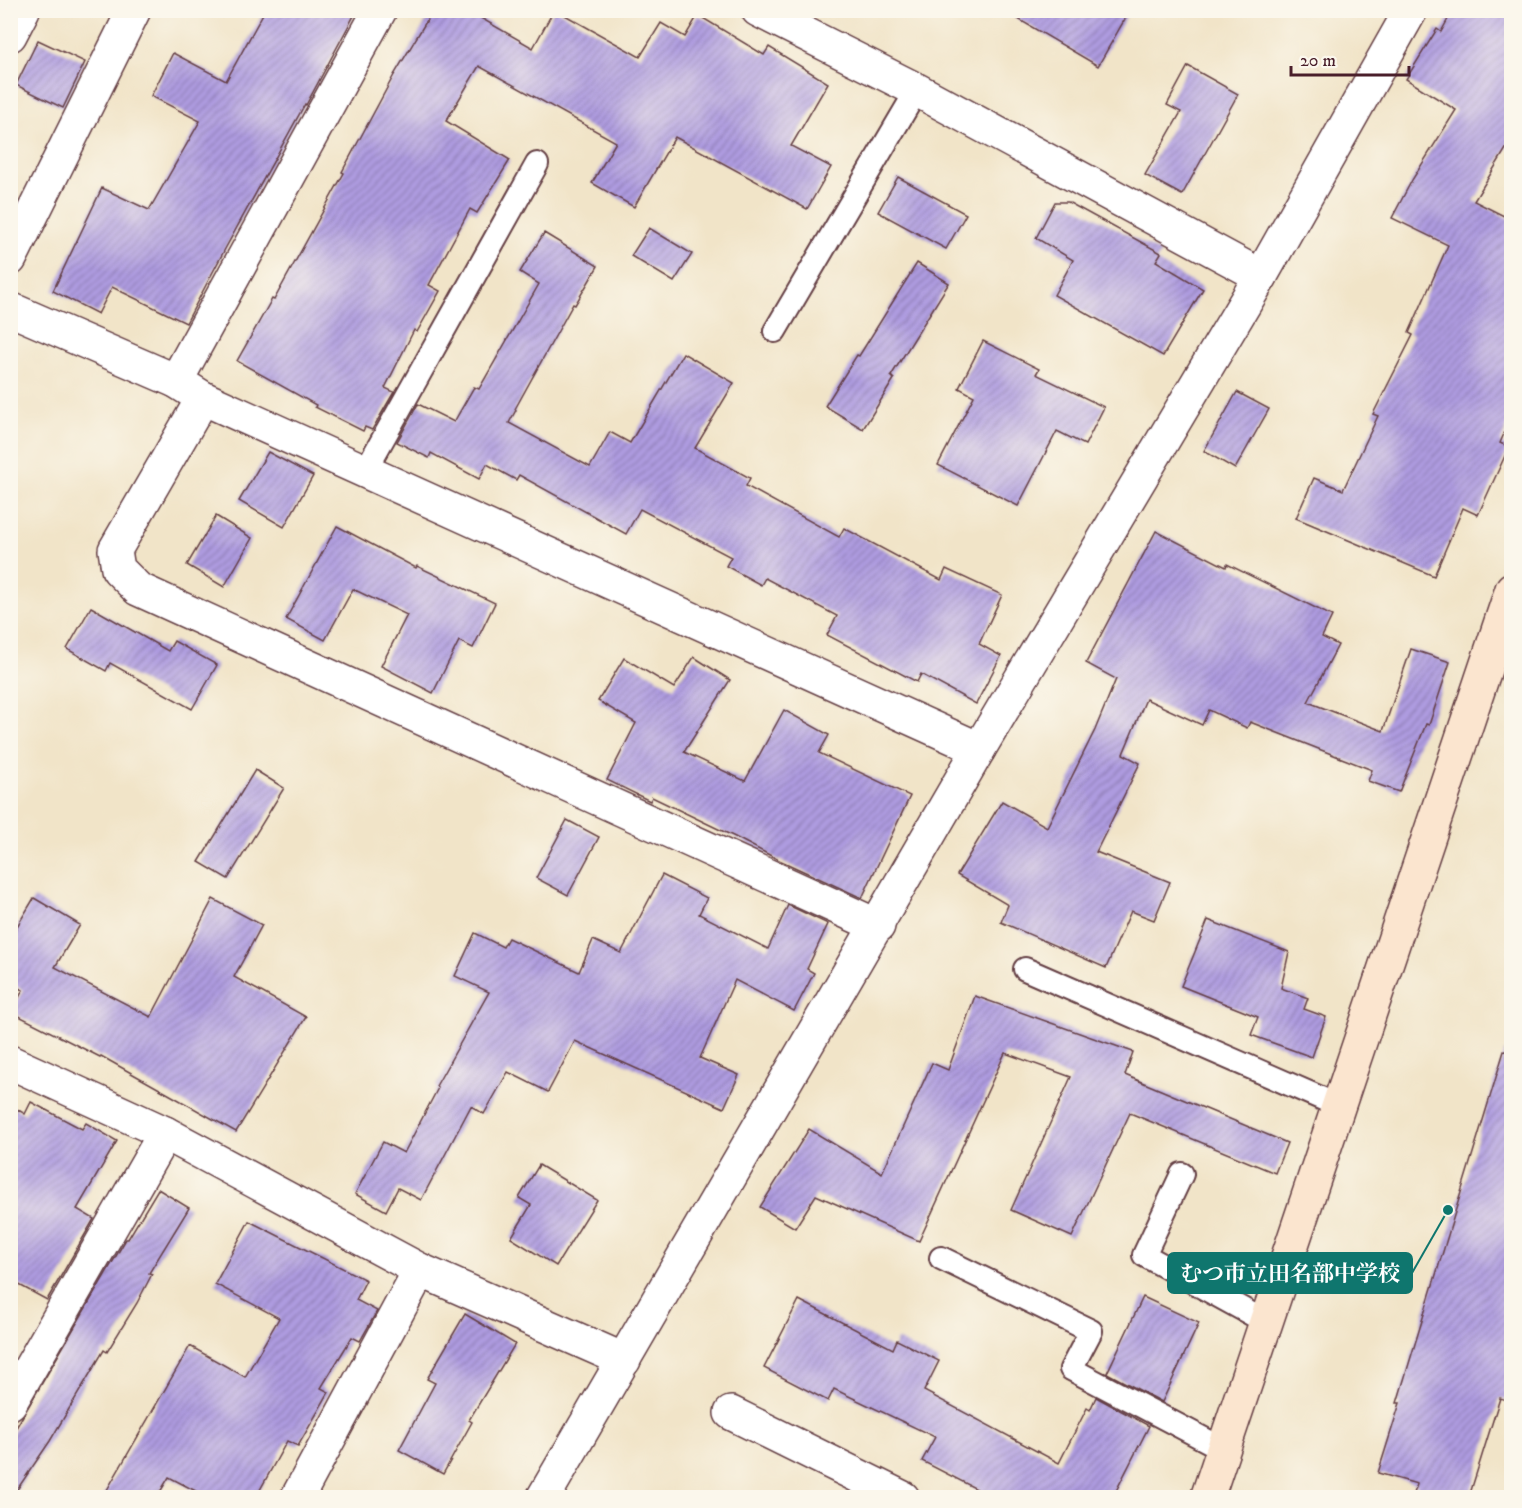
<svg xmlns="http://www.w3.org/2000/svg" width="1522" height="1508" font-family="'IM FELL DW Pica','Noto Serif JP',serif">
<defs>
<pattern id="building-hatch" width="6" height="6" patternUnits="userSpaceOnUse" patternTransform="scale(1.5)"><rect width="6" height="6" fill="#ae9be0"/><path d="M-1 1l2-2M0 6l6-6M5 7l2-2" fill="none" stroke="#907eb6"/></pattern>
</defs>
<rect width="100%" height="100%" fill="#fbf7ec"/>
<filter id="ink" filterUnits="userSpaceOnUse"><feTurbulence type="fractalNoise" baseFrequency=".0167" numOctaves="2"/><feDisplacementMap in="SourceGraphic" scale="12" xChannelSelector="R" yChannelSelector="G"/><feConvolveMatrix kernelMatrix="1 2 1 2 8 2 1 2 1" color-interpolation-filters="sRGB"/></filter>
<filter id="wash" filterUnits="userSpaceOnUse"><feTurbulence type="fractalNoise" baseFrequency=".008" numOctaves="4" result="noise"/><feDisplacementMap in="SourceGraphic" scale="24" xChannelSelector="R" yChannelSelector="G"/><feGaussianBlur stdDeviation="1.35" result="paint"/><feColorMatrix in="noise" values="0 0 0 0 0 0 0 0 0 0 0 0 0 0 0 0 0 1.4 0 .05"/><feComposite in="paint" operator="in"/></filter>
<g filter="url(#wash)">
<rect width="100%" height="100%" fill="#f1e4c8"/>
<g id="blocks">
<g fill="url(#building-hatch)">
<polygon points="265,10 357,10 306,105 305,104 225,249 186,323 112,287 98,314 53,291 102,188 149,210 200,121 151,96 173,53 226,81"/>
<polygon points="433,10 467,10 533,48 554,10 556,10 640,57 661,23 685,37 698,15 764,55 769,47 828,83 791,146 831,167 807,209 675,137 634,207 592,183 616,142 479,66 446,121 510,160 477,213 470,209 429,285 440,291 417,332 414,330 385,388 394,392 372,430 365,427 363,431 315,407 316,405 237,361 272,299 274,300 344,173 342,172 394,75"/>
<polygon points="1003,10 1130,10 1098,66"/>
<polygon points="1453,10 1512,10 1512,139 1474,201 1512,220 1512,415 1500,443 1509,447 1478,515 1463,508 1434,576 1296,518 1314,478 1343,490 1378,416 1373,414 1413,335 1409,333 1448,245 1392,218 1412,180 1456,110 1406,79 1437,29 1441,32"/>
<polygon points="38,40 85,62 63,108 16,85"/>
<polygon points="1188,66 1238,94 1182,195 1145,175 1181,112 1167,105"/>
<polygon points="898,177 966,214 946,249 878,212"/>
<polygon points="1055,202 1068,202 1161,253 1156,261 1203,289 1163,356 1054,295 1073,260 1036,238"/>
<polygon points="649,228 692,254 674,282 631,256"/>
<polygon points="544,233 598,266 575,305 573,304 515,409 516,410 509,423 590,467 610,432 630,443 683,353 734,383 695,448 750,478 746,486 839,537 844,528 941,580 946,569 1002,595 979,644 1001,656 976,704 921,674 917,682 827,635 837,616 765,578 761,585 726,566 731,557 640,509 626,534 519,475 516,480 487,464 479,479 431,453 429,458 397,442 418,404 454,422 474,387 479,389 539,284 520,272"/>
<polygon points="917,263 949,283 891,376 894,379 863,429 825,406 857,355 859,356"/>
<polygon points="983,341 1039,369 1036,374 1104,407 1085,445 1057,431 1018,506 938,465 974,396 959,388"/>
<polygon points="1237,392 1269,409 1235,469 1204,451"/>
<polygon points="268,452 313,476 284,527 239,501"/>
<polygon points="216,516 252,538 224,587 187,565"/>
<polygon points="337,526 416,568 417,566 495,603 473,648 459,641 433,693 381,666 407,615 353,589 325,640 286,619"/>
<polygon points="1156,531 1226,567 1227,564 1332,616 1322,637 1338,645 1308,702 1383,731 1411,649 1450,662 1429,725 1426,724 1399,792 1368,781 1372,770 1250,722 1247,728 1209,710 1202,725 1146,699 1123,754 1140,763 1096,852 1170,882 1154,920 1131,911 1106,968 1001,922 1008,905 957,875 1002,801 1047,827 1095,730 1116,679 1086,663"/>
<polygon points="91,607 168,651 174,641 217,665 192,709 110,663 106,671 67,649"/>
<polygon points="694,657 730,680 684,752 745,781 784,710 829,735 819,753 910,796 862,898 779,860 735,837 652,797 650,801 607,780 636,723 598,701 624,658 674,688"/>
<polygon points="255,770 284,788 228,879 199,862"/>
<polygon points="567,820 599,837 568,895 536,878"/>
<polygon points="662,875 707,898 699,914 768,949 788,905 828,924 807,969 814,973 794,1011 735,980 700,1058 739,1075 724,1108 575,1041 548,1092 508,1072 484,1114 471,1106 421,1200 398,1188 386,1211 355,1194 383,1142 404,1153 438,1088 436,1086 489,992 455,976 475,933 503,947 508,938 579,972 593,940 621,953"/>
<polygon points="34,898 80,925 55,967 151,1017 213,899 262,925 234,977 306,1017 236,1132 101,1056 100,1057 11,1012 23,990 10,983 10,938"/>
<polygon points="1208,920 1289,952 1281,988 1308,998 1304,1009 1326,1017 1312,1057 1251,1035 1258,1017 1181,986"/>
<polygon points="975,996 1133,1052 1125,1075 1287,1143 1275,1173 1130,1113 1072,1237 1011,1210 1071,1077 1005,1053 919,1241 816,1195 795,1228 760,1207 809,1129 882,1173 932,1063 948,1070"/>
<polygon points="1504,1051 1512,1052 1512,1402 1500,1398 1469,1497 1413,1497 1417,1484 1378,1473 1400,1403 1397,1403"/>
<polygon points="31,1102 82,1129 86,1123 117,1141 77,1209 94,1219 47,1300 10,1280 10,1105 25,1114"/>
<polygon points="539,1165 597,1200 556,1266 511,1238 531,1205 519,1198"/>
<polygon points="158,1189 189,1208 149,1273 152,1274 137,1303 107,1352 104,1350 50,1441 12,1497 10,1497 10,1438 126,1239 128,1239"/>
<polygon points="249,1221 366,1280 356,1300 377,1311 360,1341 352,1337 321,1388 329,1392 298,1446 287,1441 256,1497 207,1497 169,1477 157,1497 103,1497 190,1346 245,1377 279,1318 215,1284"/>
<polygon points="1143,1297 1199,1323 1162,1402 1107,1373"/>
<polygon points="799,1300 893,1349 897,1340 939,1361 924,1391 1059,1463 1087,1408 1090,1410 1096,1397 1149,1426 1115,1493 1124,1497 992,1497 922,1461 935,1437 834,1389 828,1401 764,1368"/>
<polygon points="465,1314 515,1344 469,1420 472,1422 443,1474 399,1450 435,1383 427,1379"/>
</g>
</g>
</g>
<g filter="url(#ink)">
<use href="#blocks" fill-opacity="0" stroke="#633d43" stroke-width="1.5"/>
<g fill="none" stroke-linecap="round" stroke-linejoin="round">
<g stroke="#633d43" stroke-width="26">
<g id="lane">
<polyline points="775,331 917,90"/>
<polyline points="365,471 537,164"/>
<polyline points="1025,969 1339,1106"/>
<polyline points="1182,1174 1144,1255 1266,1322"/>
<polyline points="941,1258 1091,1331 1071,1369 1223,1449"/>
</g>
</g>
<g stroke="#633d43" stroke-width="36">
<g id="street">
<polyline points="758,10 917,90 1261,276"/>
<polyline points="10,35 23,10"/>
<polyline points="10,259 134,10"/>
<polyline points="10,309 176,381 203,398 979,749"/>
<polyline points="176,381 380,10"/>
<polyline points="203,398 115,550 118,569 138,589 878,926"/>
<polyline points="10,1062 165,1133 420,1270 624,1360"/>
<polyline points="10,1403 165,1133"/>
<polyline points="731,1413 903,1498"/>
<polyline points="297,1498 420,1270"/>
<polyline points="543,1498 979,749 1261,276 1411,10"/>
</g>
</g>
<g stroke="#633d43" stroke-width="36">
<polyline id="secondary" points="1207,1498 1512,589"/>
</g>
<use href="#lane" stroke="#fff" stroke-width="22"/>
<use href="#street" stroke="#fff" stroke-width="33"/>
<use href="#secondary" stroke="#fbe5cf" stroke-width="33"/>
</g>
</g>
<path fill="none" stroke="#0f766e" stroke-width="2" d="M1448 1210L1412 1273"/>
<circle fill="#0f766e" stroke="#fbf7ec" stroke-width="2" cx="1448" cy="1210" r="6"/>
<rect fill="#0f766e" stroke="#0f766e" stroke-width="2" x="1168" y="1253" width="244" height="40" rx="6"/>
<g font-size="22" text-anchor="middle" font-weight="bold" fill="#fff">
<text x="1290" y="1281">むつ市立田名部中学校</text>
</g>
<rect width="1522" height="1508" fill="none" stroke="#fbf7ec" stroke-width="36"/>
<path d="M1291 66v9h118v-9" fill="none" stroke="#4a1f2b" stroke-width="3"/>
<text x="1300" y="66" font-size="18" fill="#4a1f2b" stroke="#fbf7ec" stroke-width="4.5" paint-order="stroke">20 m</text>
</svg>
